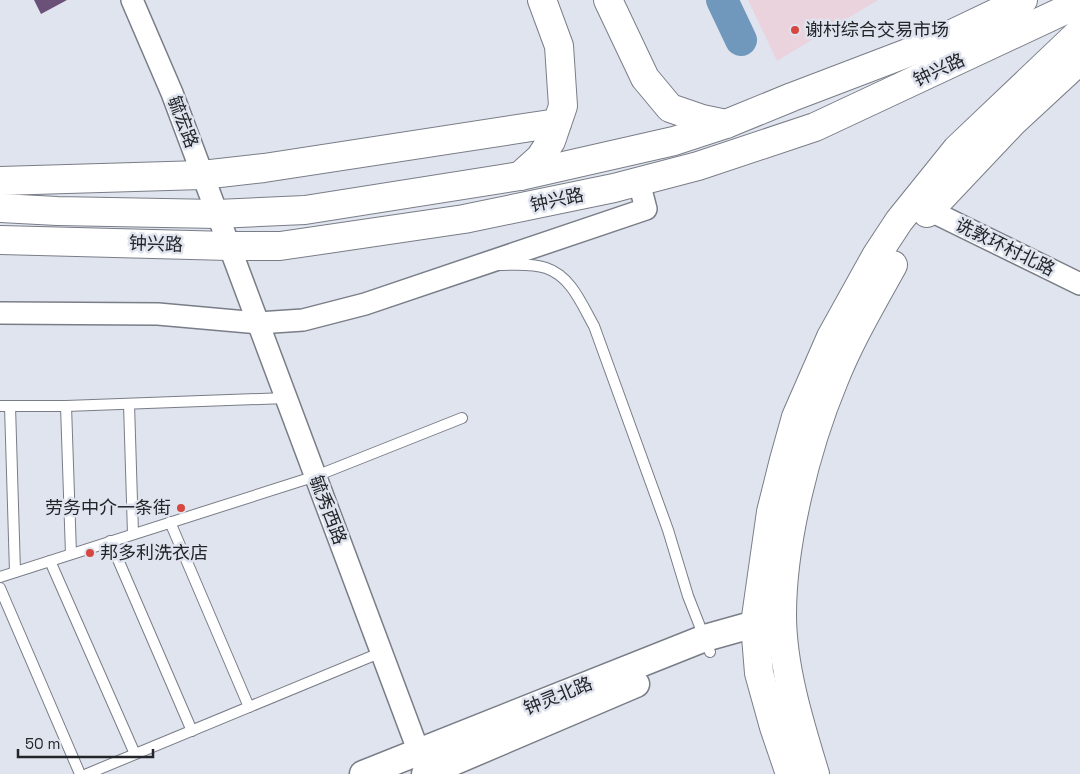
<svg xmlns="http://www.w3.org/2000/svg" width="1080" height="774" font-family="'Space Grotesk','Noto Sans SC',sans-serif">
<rect width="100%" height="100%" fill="#dfe4ef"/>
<polygon fill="#ebd3dd" points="748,0 878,0 777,61"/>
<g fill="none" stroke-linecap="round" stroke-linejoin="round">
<polyline stroke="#7097bc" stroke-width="32" points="722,0 741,40"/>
</g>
<polygon fill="#6b5078" points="34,0 67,0 41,14"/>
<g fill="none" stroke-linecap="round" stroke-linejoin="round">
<g stroke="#797d87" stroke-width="12">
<g id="service">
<path d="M 499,265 C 514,265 531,263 546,268 C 571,276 582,305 594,326 L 668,530 L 688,596 L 710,652"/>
<polyline points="129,404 133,534"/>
<polyline points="0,406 66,406 286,398"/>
<polyline points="10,406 15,572"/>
<polyline points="66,406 71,554"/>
<polyline points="170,522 249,707"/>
<polyline points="110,541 192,731"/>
<polyline points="50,561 135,754"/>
<polyline points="0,577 316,476 462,418"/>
<polyline points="0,588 80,774"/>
<polyline points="87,774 382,652"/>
</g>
</g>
<g stroke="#797d87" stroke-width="24">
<g id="minor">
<polyline points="132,0 172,93 424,766"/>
<polyline points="929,210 1080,284"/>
<polyline points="0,313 158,314 258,323 303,320 365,304 646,209 639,182"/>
</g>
</g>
<g stroke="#797d87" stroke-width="29">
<g id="tertiary">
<polyline points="363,774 705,638 755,624"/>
<polyline points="425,774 636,684"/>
</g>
</g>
<g stroke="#797d87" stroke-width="30">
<g id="secondary">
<polyline points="608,0 645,78 670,108 702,119 726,124"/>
<polyline points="520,176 540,158 551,141 563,106 559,46 542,0"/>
<polyline points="0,181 202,175 264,168 557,123"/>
<polyline points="0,208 57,211 217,214 305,210 520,176 674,141 726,124 792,97 931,44 1023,0"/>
<polyline points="927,213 1013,122 1080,60"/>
<polyline points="0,240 229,246 280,246 464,219 614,188 698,166 815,127 1080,3"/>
<polyline points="790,774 774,727 759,673 755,624 771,512 784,460 796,417 831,337 876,256 899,221 957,149 1080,32"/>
<path d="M 815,774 C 800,725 782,667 782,615 C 782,543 806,447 834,380 C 850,340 872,303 893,265"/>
</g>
</g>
<use href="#service" stroke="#fff" stroke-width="10"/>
<use href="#minor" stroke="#fff" stroke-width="21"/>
<use href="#tertiary" stroke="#fff" stroke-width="26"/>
<use href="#secondary" stroke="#fff" stroke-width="28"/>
</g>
<g fill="#d5473f" stroke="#dfe4ef" stroke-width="2">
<circle cx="795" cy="30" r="5"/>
<circle cx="181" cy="508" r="5"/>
<circle cx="90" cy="553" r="5"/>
</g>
<g text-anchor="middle" stroke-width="5" stroke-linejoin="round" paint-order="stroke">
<g font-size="18" fill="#232529" stroke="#dfe4ef" text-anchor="start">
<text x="805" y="36">谢村综合交易市场</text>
<text x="171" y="514" text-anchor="end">劳务中介一条街</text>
<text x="100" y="559">邦多利洗衣店</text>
</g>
<g font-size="18" fill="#232529" stroke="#dfe4ef">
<text transform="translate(939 70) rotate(-25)" y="6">钟兴路</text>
<text transform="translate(183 122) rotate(69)" y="6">毓宏路</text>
<text transform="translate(557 200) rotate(-12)" y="6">钟兴路</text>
<text transform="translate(156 244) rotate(2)" y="6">钟兴路</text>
<text transform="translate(1005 247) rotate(26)" y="6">诜敦环村北路</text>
<text transform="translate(328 510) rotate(69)" y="6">毓秀西路</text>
<text transform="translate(558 696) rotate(-22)" y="6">钟灵北路</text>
</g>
</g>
<path d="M18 749v8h135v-8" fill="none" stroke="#232529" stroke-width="2.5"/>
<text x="25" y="749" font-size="15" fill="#232529" stroke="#dfe4ef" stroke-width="4" paint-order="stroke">50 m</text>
</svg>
